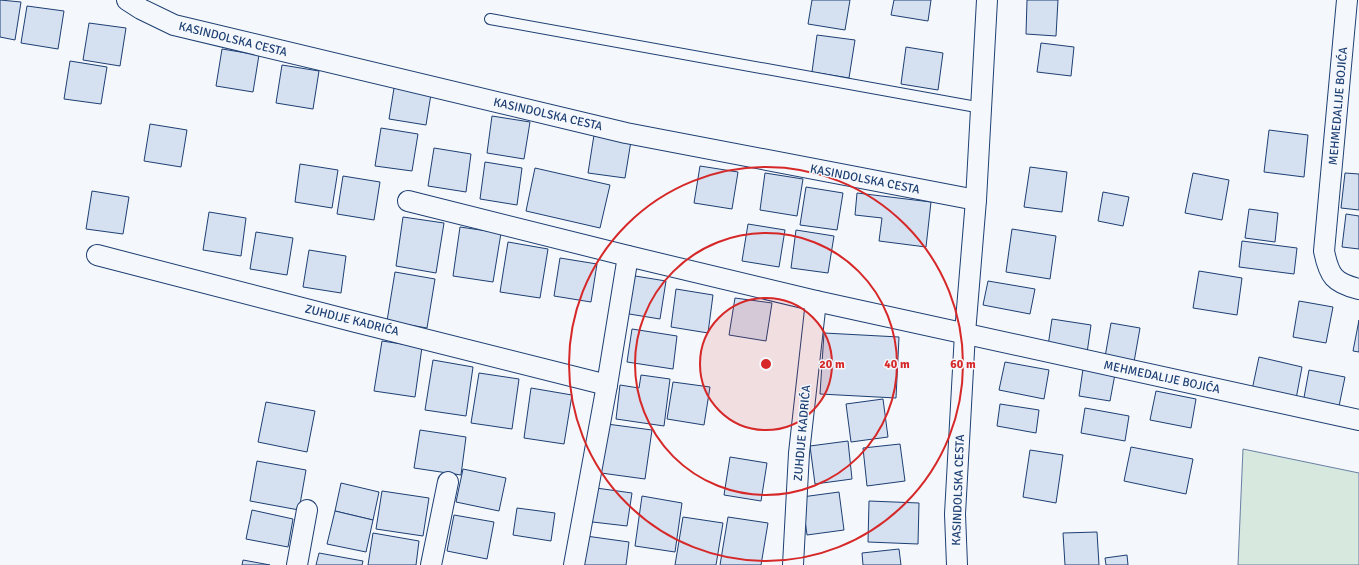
<svg xmlns="http://www.w3.org/2000/svg" width="1359" height="565" font-family="Signika,sans-serif">
<rect width="100%" height="100%" fill="#f4f7fb"/>
<polygon fill="#d7e8df" stroke="#687fa3" points="1243,449 1359,473 1359,565 1238,565"/>
<g fill="#d5e0f0" stroke="#1d3f73">
<polygon points="0,0 21,2 15,40 0,37"/>
<polygon points="812,0 850,0 845,30 808,24"/>
<polygon points="894,0 931,0 928,21 891,15"/>
<polygon points="1027,0 1058,0 1056,36 1026,34"/>
<polygon points="27,6 64,11 58,49 21,43"/>
<polygon points="89,23 126,28 120,66 83,60"/>
<polygon points="817,35 855,40 849,78 812,72"/>
<polygon points="1041,43 1074,47 1071,76 1037,72"/>
<polygon points="906,47 943,53 938,90 901,84"/>
<polygon points="222,49 259,55 253,92 216,86"/>
<polygon points="70,61 107,67 101,104 64,99"/>
<polygon points="282,65 319,71 313,109 276,103"/>
<polygon points="395,82 432,88 426,125 389,119"/>
<polygon points="492,116 530,122 524,159 487,153"/>
<polygon points="150,124 187,130 181,167 144,161"/>
<polygon points="381,128 418,134 412,171 375,166"/>
<polygon points="1269,130 1308,135 1304,177 1264,172"/>
<polygon points="594,135 631,141 625,178 588,173"/>
<polygon points="434,148 471,154 466,192 428,186"/>
<polygon points="485,162 522,168 517,205 480,199"/>
<polygon points="300,164 338,170 332,208 295,202"/>
<polygon points="700,166 738,172 732,209 694,203"/>
<polygon points="1030,167 1067,172 1062,212 1024,207"/>
<polygon points="535,168 610,185 600,228 526,211"/>
<polygon points="765,173 803,179 797,216 760,210"/>
<polygon points="1193,173 1229,180 1222,220 1185,213"/>
<polygon points="1345,173 1359,174 1359,210 1341,208"/>
<polygon points="343,176 380,182 374,220 337,214"/>
<polygon points="806,187 843,193 837,230 800,225"/>
<polygon points="92,191 129,197 123,234 86,229"/>
<polygon points="1103,192 1129,197 1123,226 1098,221"/>
<polygon points="857,193 931,202 926,247 879,241 882,218 855,215"/>
<polygon points="1249,209 1278,213 1275,242 1245,238"/>
<polygon points="209,212 246,218 241,256 203,250"/>
<polygon points="1346,214 1359,216 1359,249 1342,247"/>
<polygon points="403,217 444,223 436,273 396,266"/>
<polygon points="748,224 785,230 779,267 742,261"/>
<polygon points="460,227 501,233 493,282 453,276"/>
<polygon points="1012,229 1056,236 1050,279 1006,272"/>
<polygon points="796,230 834,236 828,273 791,268"/>
<polygon points="256,232 293,238 287,275 250,269"/>
<polygon points="1242,241 1297,248 1294,274 1239,267"/>
<polygon points="508,242 548,249 540,298 500,292"/>
<polygon points="309,250 346,256 341,293 303,287"/>
<polygon points="560,258 597,264 591,302 554,296"/>
<polygon points="1199,271 1242,278 1237,315 1193,308"/>
<polygon points="395,272 435,279 427,328 387,321"/>
<polygon points="629,275 666,281 660,319 623,313"/>
<polygon points="988,281 1035,289 1030,314 983,305"/>
<polygon points="676,289 713,295 708,333 671,327"/>
<polygon points="735,298 772,303 766,341 729,335"/>
<polygon points="1299,301 1333,307 1326,343 1293,337"/>
<polygon points="1052,319 1091,325 1087,353 1048,346"/>
<polygon points="1359,320 1359,352 1353,351"/>
<polygon points="1111,323 1140,328 1134,362 1105,357"/>
<polygon points="632,329 677,336 673,369 627,362"/>
<polygon points="824,333 899,337 896,398 820,394"/>
<polygon points="382,341 422,347 415,397 374,391"/>
<polygon points="1259,357 1302,367 1296,399 1252,390"/>
<polygon points="433,360 473,367 466,416 425,410"/>
<polygon points="1005,362 1049,370 1044,399 999,390"/>
<polygon points="1083,369 1115,374 1110,401 1079,396"/>
<polygon points="1309,370 1345,377 1338,411 1303,403"/>
<polygon points="479,373 519,379 512,429 471,423"/>
<polygon points="641,375 670,379 664,426 616,419 620,385 639,388"/>
<polygon points="673,382 710,387 704,425 667,419"/>
<polygon points="531,388 572,395 564,444 524,438"/>
<polygon points="1156,391 1196,399 1191,428 1150,420"/>
<polygon points="883,399 888,437 851,442 846,404"/>
<polygon points="266,402 315,411 307,452 258,442"/>
<polygon points="1000,404 1039,410 1036,433 997,426"/>
<polygon points="1085,408 1129,416 1125,441 1081,433"/>
<polygon points="607,424 652,430 645,479 601,473"/>
<polygon points="420,430 466,437 461,475 414,468"/>
<polygon points="848,441 852,479 815,484 810,446"/>
<polygon points="900,444 905,481 867,486 863,448"/>
<polygon points="1131,447 1193,459 1186,494 1124,481"/>
<polygon points="1030,450 1063,455 1056,503 1023,497"/>
<polygon points="730,457 767,463 761,501 724,495"/>
<polygon points="257,461 306,470 299,510 250,501"/>
<polygon points="463,469 506,478 499,511 456,502"/>
<polygon points="341,483 379,492 373,520 335,511"/>
<polygon points="589,487 632,493 627,526 584,521"/>
<polygon points="382,491 429,498 423,536 376,529"/>
<polygon points="839,492 844,530 807,535 802,497"/>
<polygon points="642,496 682,503 675,552 635,546"/>
<polygon points="869,501 919,503 918,544 868,542"/>
<polygon points="517,508 555,513 551,541 513,535"/>
<polygon points="252,510 293,519 288,547 246,539"/>
<polygon points="335,511 373,520 366,552 327,544"/>
<polygon points="454,515 494,522 487,559 447,551"/>
<polygon points="683,517 723,523 716,565 675,565"/>
<polygon points="728,517 768,523 761,565 720,565"/>
<polygon points="1097,532 1099,565 1065,565 1063,533"/>
<polygon points="373,533 419,541 416,565 368,565"/>
<polygon points="586,536 629,542 626,565 582,565"/>
<polygon points="899,549 901,565 863,565 862,553"/>
<polygon points="319,553 363,561 362,565 316,565"/>
<polygon points="1127,555 1128,565 1106,565 1105,558"/>
<polygon points="243,560 270,565 242,565"/>
</g>
<g fill="none" stroke-linecap="round" stroke-linejoin="round">
<g stroke="#1d3f73" stroke-width="12">
<polyline id="service" points="490,19 982,108"/>
</g>
<g stroke="#1d3f73" stroke-width="22">
<g id="minor">
<polyline points="127,0 141,9 174,25 626,133 976,200"/>
<path d="M 1347,0 L 1324,251 C 1329,276 1334,283 1359,289"/>
<polyline points="408,201 628,256 816,301 1359,420"/>
<polyline points="97,255 356,322 607,385"/>
<polyline points="297,565 307,510"/>
<polyline points="431,565 448,482"/>
<polyline points="574,565 607,385 628,256"/>
<polyline points="793,565 799,453 816,301"/>
<polyline points="957,565 955,514 965,333 976,200 987,0"/>
</g>
</g>
<use href="#service" stroke="#f4f7fb" stroke-width="10"/>
<use href="#minor" stroke="#f4f7fb" stroke-width="20"/>
</g>
<circle cx="766" cy="364" r="66" fill="#d62828" fill-opacity=".12"/>
<g fill="none" stroke="#d62828" stroke-width="2">
<circle cx="766" cy="364" r="66"/>
<circle cx="766" cy="364" r="131"/>
<circle cx="766" cy="364" r="197"/>
</g>
<g text-anchor="middle" stroke-width="3" stroke-linejoin="round" paint-order="stroke">
<g font-size="12" fill="#1d3f73" stroke="#f4f7fb">
<text transform="translate(233 39) rotate(14)" y="4">KASINDOLSKA CESTA</text>
<text transform="translate(1338 106) rotate(-85)" y="4">MEHMEDALIJE BOJIĆA</text>
<text transform="translate(548 114) rotate(13)" y="4">KASINDOLSKA CESTA</text>
<text transform="translate(865 179) rotate(11)" y="4">KASINDOLSKA CESTA</text>
<text transform="translate(352 320) rotate(14)" y="4">ZUHDIJE KADRIĆA</text>
<text transform="translate(1162 377) rotate(12)" y="4">MEHMEDALIJE BOJIĆA</text>
<text transform="translate(802 433) rotate(-85)" y="4">ZUHDIJE KADRIĆA</text>
<text transform="translate(958 490) rotate(-88)" y="4">KASINDOLSKA CESTA</text>
</g>
</g>
<circle cx="766" cy="364" r="6" fill="#d62828" stroke="#f4f7fb" stroke-width="2"/>
<g font-size="12" text-anchor="middle" font-weight="bold" fill="#d62828" stroke="#f4f7fb" stroke-width="3" stroke-linejoin="round" paint-order="stroke">
<text x="832" y="368">20 m</text>
<text x="897" y="368">40 m</text>
<text x="963" y="368">60 m</text>
</g>
</svg>
